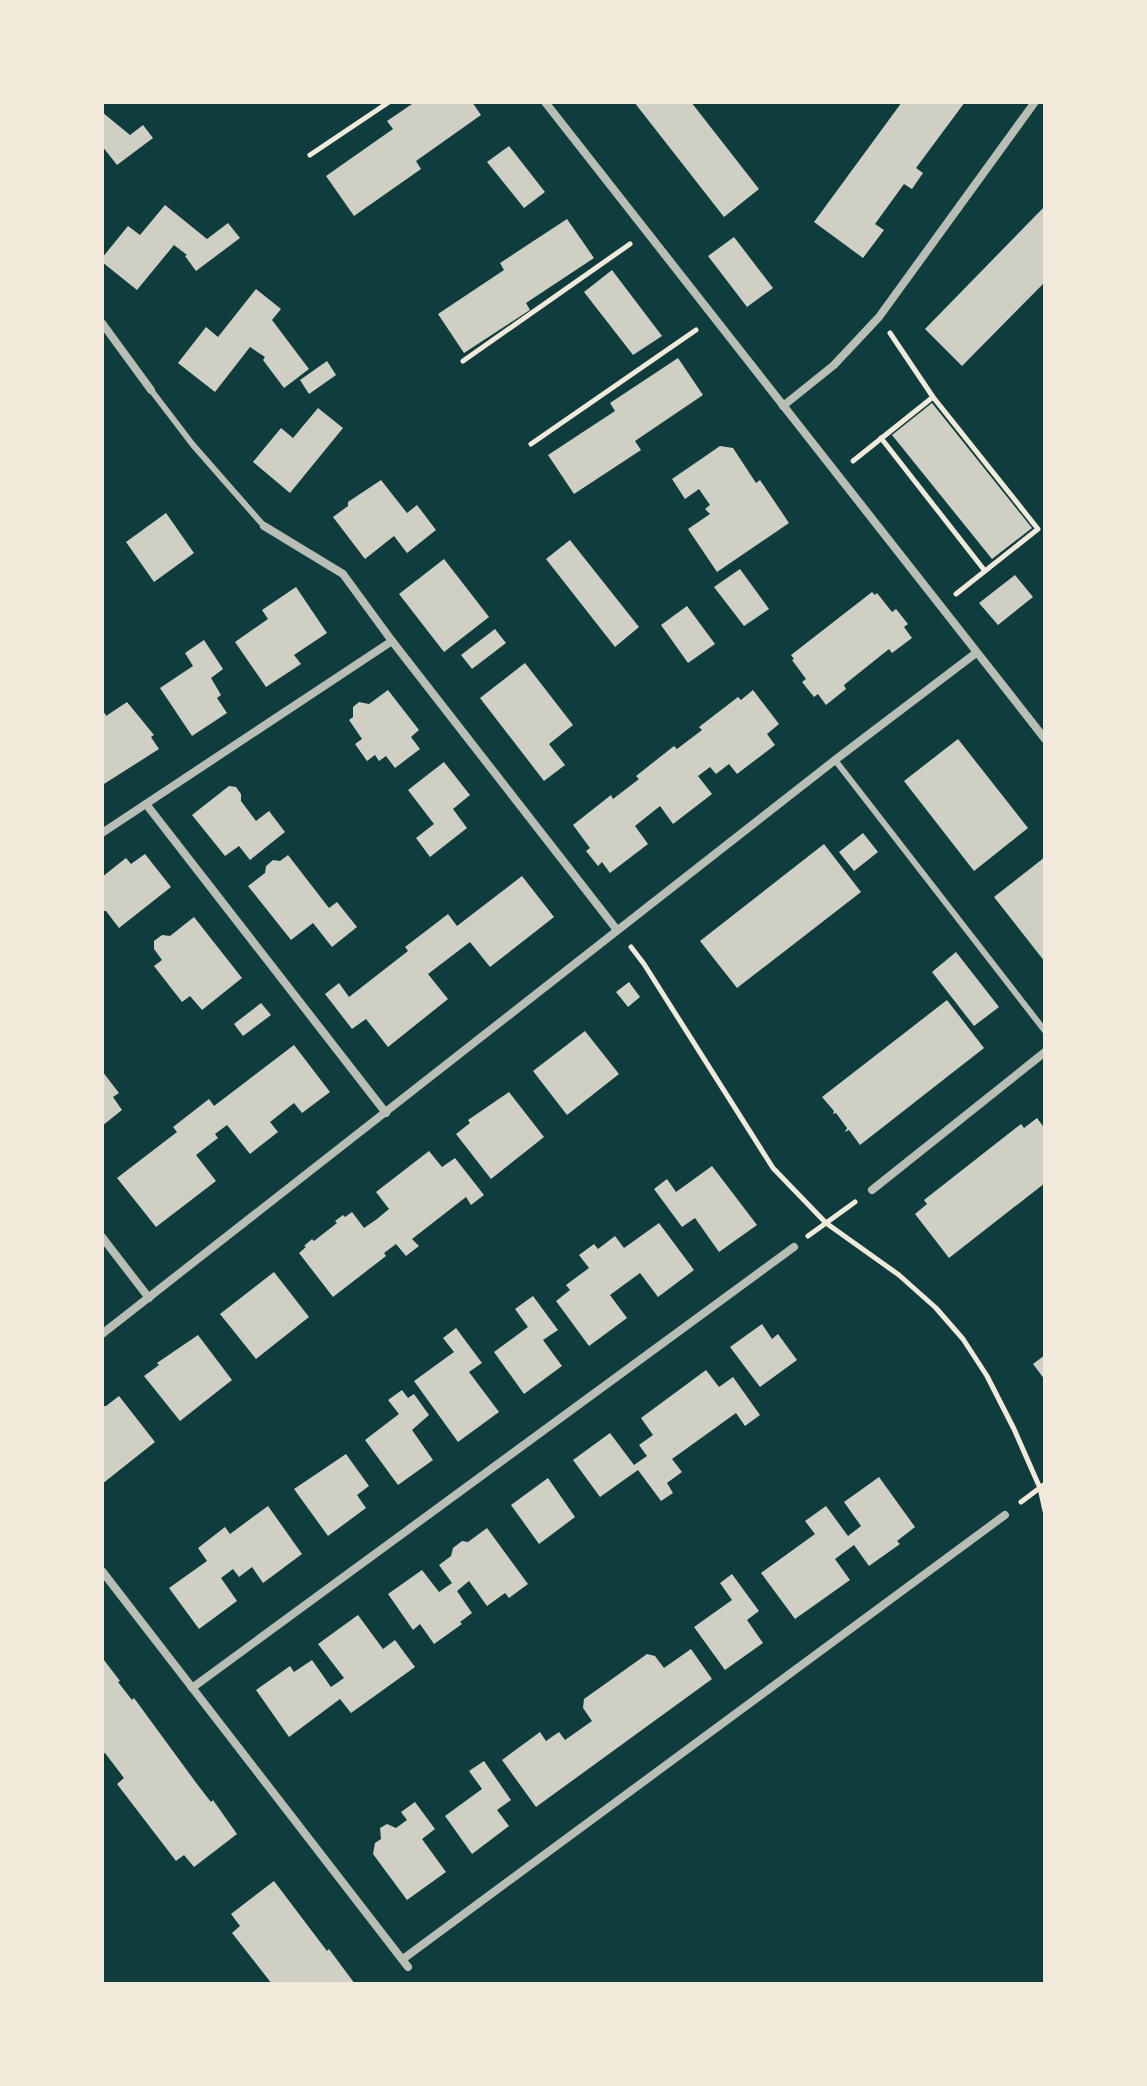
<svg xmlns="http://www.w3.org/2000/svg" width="1147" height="2086" font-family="Figtree,sans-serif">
<rect width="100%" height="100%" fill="#0f3d3e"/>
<g fill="#cfcfc3">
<polygon points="415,102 472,102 481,115 416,161 421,169 354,216 326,176 393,129 387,121"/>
<polygon points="634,102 691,102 759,189 724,217"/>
<polygon points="902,102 965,102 916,168 923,173 912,189 904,184 875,224 884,230 863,258 814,222"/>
<polygon points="102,112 130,135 143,125 153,138 117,165 102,146"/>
<polygon points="509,146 545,192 524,208 487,162"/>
<polygon points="165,205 207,239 228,223 240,238 196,271 185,256 187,255 174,245 137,290 102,262 102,258 128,226 140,235"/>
<polygon points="1045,206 1045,282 962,366 925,329"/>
<polygon points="567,219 594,258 526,303 530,310 464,353 438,314 504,270 500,263"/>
<polygon points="734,237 773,288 747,307 708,256"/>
<polygon points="612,270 662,336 633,355 584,292"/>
<polygon points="256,289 281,309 272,320 309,369 284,388 263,360 265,357 250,347 215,392 178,363 206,327 218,337"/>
<polygon points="678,358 703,395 635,441 641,450 574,494 548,455 615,411 610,403"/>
<polygon points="327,361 336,375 309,394 300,380"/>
<polygon points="932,403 1032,528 992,559 892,435"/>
<polygon points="318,408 343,428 290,493 253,462 281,428 293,438"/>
<polygon points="720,446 733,448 756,483 760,480 789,523 717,572 688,529 710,514 705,509 710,505 699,489 685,499 672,479"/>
<polygon points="381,480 407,513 417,505 436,530 407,553 394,536 365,559 333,517 348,506 348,502"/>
<polygon points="166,513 194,553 154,582 126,542"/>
<polygon points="570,540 639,627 615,647 546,559"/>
<polygon points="444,559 489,617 444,652 399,594"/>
<polygon points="740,569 769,609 744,626 714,587"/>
<polygon points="1015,575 1033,597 998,625 979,603"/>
<polygon points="296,587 327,633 294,655 301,664 266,687 235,642 268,619 262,610"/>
<polygon points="872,592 875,595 877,593 892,612 896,609 908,624 904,627 912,638 892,653 889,649 844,685 846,689 826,705 818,694 814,697 802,682 806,679 792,660 794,659 791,655"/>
<polygon points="687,606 715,644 688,663 661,625"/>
<polygon points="495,629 506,643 472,669 461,655"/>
<polygon points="204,640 223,669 211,678 221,695 217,698 227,713 192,736 160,688 193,666 185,653"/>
<polygon points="525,663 573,725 549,744 565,765 544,781 480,698"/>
<polygon points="388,690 419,730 411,737 420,749 395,768 386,756 379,761 375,755 367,761 355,744 362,739 349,720 353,717 353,707 359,702 369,704"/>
<polygon points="753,690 779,724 767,734 775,745 737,774 729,764 716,774 710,767 698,776 712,794 673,824 660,806 635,826 648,844 610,873 602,862 598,866 586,851 590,848 573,825 611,795 613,799 639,779 636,776 674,746 677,749 702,730 699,727 738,697 741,700"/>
<polygon points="127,702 154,735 151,737 159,749 104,784 102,715 105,713 106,716"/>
<polygon points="958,739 1028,828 974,871 904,781"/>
<polygon points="444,762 470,795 453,809 467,828 430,857 416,838 434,824 408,790"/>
<polygon points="229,786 236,787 241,794 241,801 256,821 269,811 285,832 250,860 239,846 225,856 192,815"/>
<polygon points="863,833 878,852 854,871 839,852"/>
<polygon points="824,844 861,892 737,988 700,941"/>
<polygon points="145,854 171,887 119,928 106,911 102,911 102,877 126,858 131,864"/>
<polygon points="288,855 329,908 337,902 357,927 332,947 313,923 291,940 248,886 265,873 266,866 273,860 280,861"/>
<polygon points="1045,857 1045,962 994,897"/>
<polygon points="522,876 554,917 490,967 470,942 428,974 448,999 388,1047 366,1019 352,1029 325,994 339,983 349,997 408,951 405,947 448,914 457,926"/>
<polygon points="194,917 242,978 202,1010 190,996 182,1002 154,966 162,960 154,949 154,941 162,935 170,936"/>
<polygon points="956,952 999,1007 974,1026 932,972"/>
<polygon points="629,982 640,997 628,1007 616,992"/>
<polygon points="947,1000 984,1048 860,1145 849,1130 845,1132 847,1128 836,1113 833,1114 834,1111 822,1097"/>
<polygon points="261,1003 271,1015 243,1036 234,1024"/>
<polygon points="585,1031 619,1074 567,1115 533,1071"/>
<polygon points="294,1045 330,1092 302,1113 294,1103 270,1122 278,1132 250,1154 227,1125 215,1134 218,1138 196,1155 216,1181 156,1227 117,1178 177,1132 173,1127 209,1099 214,1106"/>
<polygon points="102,1071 119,1093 113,1097 122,1110 102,1126"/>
<polygon points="509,1092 544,1137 491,1179 456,1134 470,1123 468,1120"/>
<polygon points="1037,1118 1045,1129 1045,1183 949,1258 915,1214 927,1204 924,1200 1021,1124 1024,1128"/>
<polygon points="429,1151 442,1167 455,1158 484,1195 471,1205 466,1197 412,1239 419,1246 406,1256 396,1244 384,1253 386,1256 333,1297 299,1253 306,1247 304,1246 312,1239 314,1241 337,1223 335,1221 343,1215 345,1217 352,1212 364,1228 377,1219 389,1209 376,1192"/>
<polygon points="712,1166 757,1225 719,1252 695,1218 682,1227 654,1189 667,1179 676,1192"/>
<polygon points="659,1223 694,1270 658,1297 640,1273 610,1295 627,1318 589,1346 556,1301 570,1290 566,1285 589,1268 579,1255 594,1244 598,1249 615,1236 624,1248"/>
<polygon points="274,1272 309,1317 256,1359 220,1314"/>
<polygon points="533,1296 558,1330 543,1340 562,1366 524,1394 494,1352 528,1327 515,1309"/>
<polygon points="762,1324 772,1339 778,1334 797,1360 760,1387 730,1347"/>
<polygon points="456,1328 482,1363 469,1372 499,1412 458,1442 414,1381 454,1352 443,1338"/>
<polygon points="198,1335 232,1380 180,1421 144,1376 159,1365 157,1363"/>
<polygon points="1045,1355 1045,1380 1033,1364"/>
<polygon points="706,1370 719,1387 733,1377 760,1415 745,1426 736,1413 672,1459 682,1472 667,1483 673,1493 661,1501 638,1470 600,1497 573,1460 610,1433 634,1465 647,1456 639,1445 653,1435 641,1418"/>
<polygon points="402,1390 408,1398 414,1394 429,1415 412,1430 433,1460 398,1485 365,1440 399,1414 388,1400"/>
<polygon points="119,1396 155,1442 102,1484 102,1406 106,1406"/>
<polygon points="346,1454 369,1486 357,1495 366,1508 328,1536 294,1489"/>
<polygon points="879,1477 915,1527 897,1541 900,1544 869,1566 854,1545 835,1559 850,1580 795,1619 761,1573 815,1534 805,1521 826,1506 848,1536 861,1526 844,1502"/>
<polygon points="548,1478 575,1517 539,1544 511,1505"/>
<polygon points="268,1506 302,1554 263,1583 252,1567 239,1577 233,1569 221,1578 237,1601 199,1629 169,1588 207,1561 198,1548 225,1527 230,1534"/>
<polygon points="487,1528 528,1584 509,1598 505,1593 487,1606 469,1581 457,1591 472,1613 460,1622 462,1624 434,1644 420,1624 413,1630 388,1594 422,1570 439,1592 452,1583 439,1565 451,1556 453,1548 462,1541 468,1542"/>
<polygon points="732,1574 759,1611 747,1620 763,1643 725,1670 694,1627 732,1600 720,1583"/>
<polygon points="358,1615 383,1649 395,1640 415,1667 351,1713 340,1699 289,1737 256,1690 290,1666 294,1672 312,1660 331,1687 344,1678 318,1644"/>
<polygon points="691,1649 712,1679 536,1807 502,1760 540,1732 546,1741 559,1732 565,1740 592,1721 583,1708 584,1699 647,1654 655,1656 664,1668"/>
<polygon points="104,1660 120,1681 118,1682 132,1700 134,1698 197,1784 211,1802 213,1800 237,1834 194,1867 184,1855 176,1861 117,1784 124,1778 105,1753 102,1755 102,1662"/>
<polygon points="484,1761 511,1800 497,1810 509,1826 472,1854 445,1816 482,1789 469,1771"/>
<polygon points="415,1802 435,1829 422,1839 446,1872 407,1900 373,1854 375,1843 381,1839 380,1828 387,1824 396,1828 407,1820 401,1812"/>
<polygon points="274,1881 327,1951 329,1949 355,1984 272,1984 232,1933 240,1926 231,1914"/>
</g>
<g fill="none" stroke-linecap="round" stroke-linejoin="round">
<g stroke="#f1e9da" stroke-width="5">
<polyline points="310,155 389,102"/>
<polyline points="890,333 933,397 1038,529 956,594"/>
<polyline points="463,361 630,244"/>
<polyline points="881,438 985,571"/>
<polyline points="531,444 696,330"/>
<polyline points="853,461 933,397"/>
<polyline points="631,947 644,964 773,1168 826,1223 899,1275 936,1308 963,1339 987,1376 1014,1429 1040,1488 1045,1511"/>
<polyline points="808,1236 855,1202"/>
<polyline points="1021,1502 1045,1484"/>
</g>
<g stroke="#b8beb3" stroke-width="6">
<polyline points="151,390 193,445 264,526"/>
<polyline points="835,760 1045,1031"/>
</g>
<g stroke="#b8beb3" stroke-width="8">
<polyline points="545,102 1045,739"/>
<polyline points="102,323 151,390"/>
<polyline points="783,406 834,365 879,317 1035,102"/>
<polyline points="264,526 343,574 392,641"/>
<polyline points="146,804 386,1113"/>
<polyline points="102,833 392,641 617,930"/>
<polyline points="872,1190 1045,1052"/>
<polyline points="102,1237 149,1298"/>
<polyline points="102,1334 835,760 976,653"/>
<polyline points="102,1571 408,1967"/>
<polyline points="192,1688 794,1247"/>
<polyline points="403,1959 1005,1515"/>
</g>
</g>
<rect width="1147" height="2086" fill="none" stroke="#f1e9da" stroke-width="208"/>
</svg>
